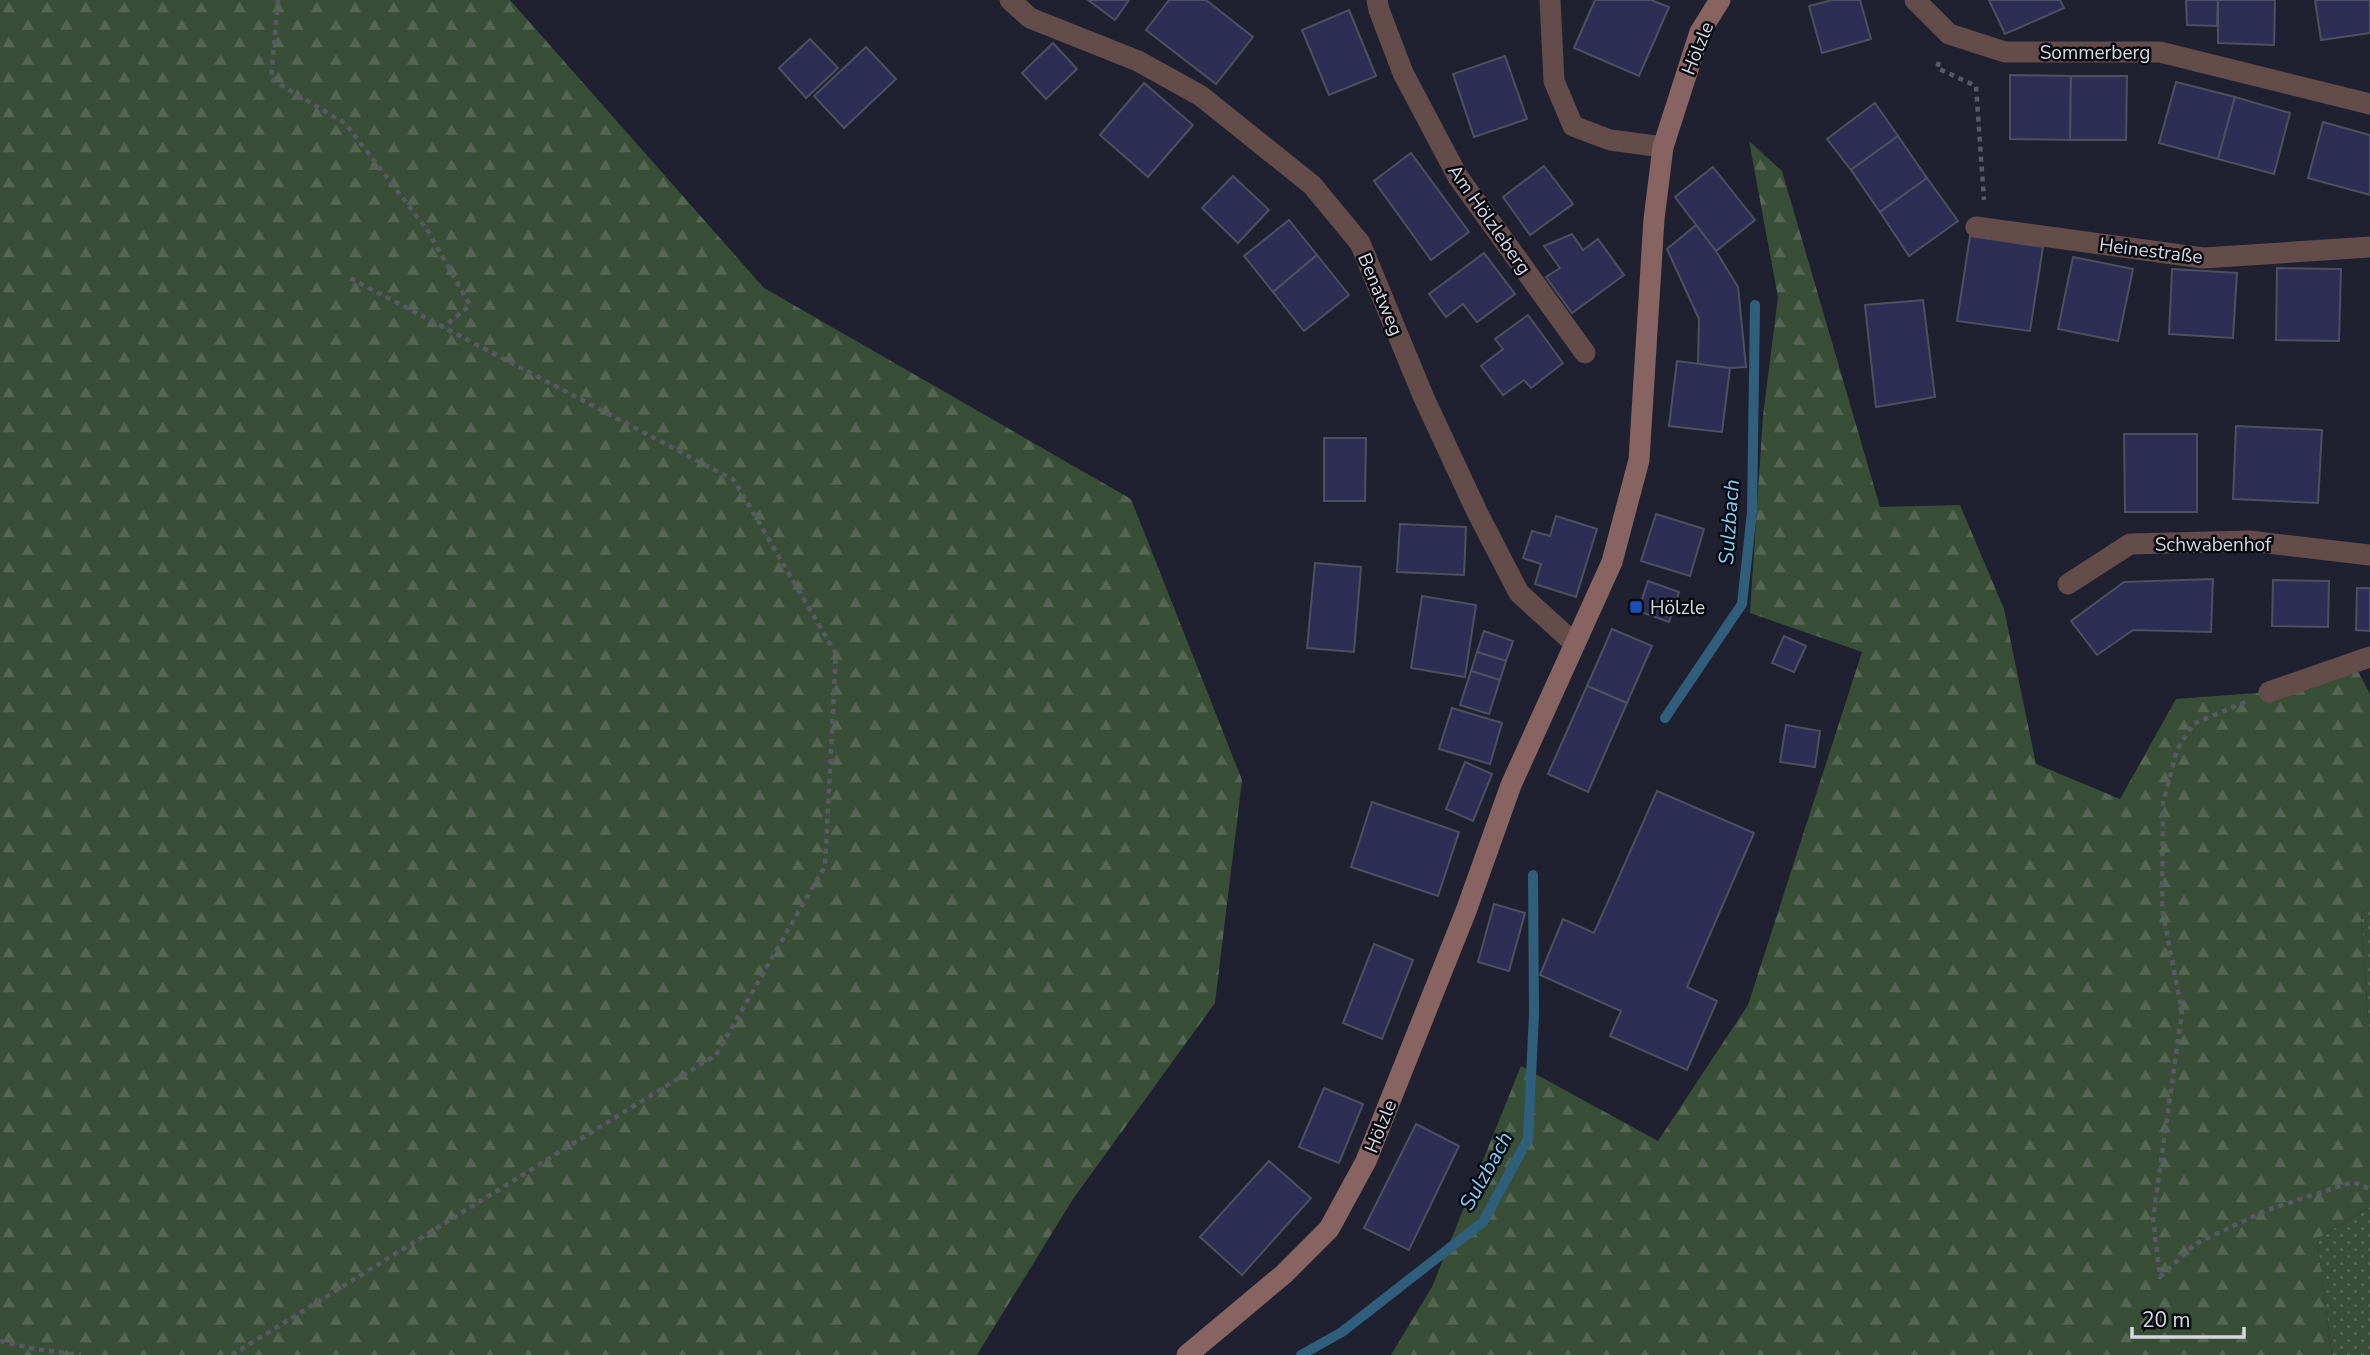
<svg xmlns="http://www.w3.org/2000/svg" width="2370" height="1355" font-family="'Nunito Sans',sans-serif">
<defs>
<pattern id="grass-dots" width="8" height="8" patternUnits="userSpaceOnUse" patternTransform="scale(1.75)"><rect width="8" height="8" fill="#394e37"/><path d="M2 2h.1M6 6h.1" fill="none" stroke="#556754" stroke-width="1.8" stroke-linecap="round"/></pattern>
<pattern id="forest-firs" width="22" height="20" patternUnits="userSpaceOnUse" patternTransform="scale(1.75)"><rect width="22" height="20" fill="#394e37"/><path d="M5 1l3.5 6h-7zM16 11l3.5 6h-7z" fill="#556754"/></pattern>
</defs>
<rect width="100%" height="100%" fill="#1f2130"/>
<g fill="url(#grass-dots)">
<polygon points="2370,908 2370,1049 2361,913"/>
<polygon points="2370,1207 2370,1355 2332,1355 2317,1239"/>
</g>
<g fill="url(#forest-firs)">
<polygon points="0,0 510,0 764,288 1131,499 1242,780 1215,1003 1073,1199 977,1355 0,1355"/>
<polygon points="1749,141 1782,171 1880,507 1960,505 2004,609 2036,764 2120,799 2176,699 2269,692 2353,662 2370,694 2370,908 2361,913 2370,1049 2370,1207 2317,1239 2332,1355 1391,1355 1432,1287 1521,1066 1658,1141 1748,1005 1862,652 1750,613 1763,416 1778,297"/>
</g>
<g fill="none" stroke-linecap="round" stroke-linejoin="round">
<g stroke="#305f7b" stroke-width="10">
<polyline points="1665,718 1742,604 1752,512 1755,305"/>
<polyline points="1301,1355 1342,1332 1483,1222 1528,1139 1534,1014 1533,875"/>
</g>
</g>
<g fill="#2e2e54" stroke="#4e4f60" stroke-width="2">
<polygon points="1088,0 1129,0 1115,20"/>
<polygon points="1169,0 1206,0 1253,37 1216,84 1146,30"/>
<polygon points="1595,0 1651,0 1669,7 1639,76 1574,48"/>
<polygon points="1832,0 1860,0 1871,39 1822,53 1809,6"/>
<polygon points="1989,0 2060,0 2064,8 2005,34"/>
<polygon points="2186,0 2218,0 2217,26 2187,25"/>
<polygon points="2218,0 2275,0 2274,45 2218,43"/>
<polygon points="2315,0 2370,0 2370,33 2321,40"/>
<polygon points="1349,10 1376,76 1329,95 1302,30"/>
<polygon points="810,39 838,68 806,98 779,68"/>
<polygon points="1053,43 1077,69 1046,99 1022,73"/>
<polygon points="866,47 896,79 844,128 814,96"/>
<polygon points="1505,56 1527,119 1474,137 1453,74"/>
<polygon points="2010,75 2071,76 2070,140 2010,139"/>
<polygon points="2071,76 2127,76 2126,140 2070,140"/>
<polygon points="2176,82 2235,97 2218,159 2159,143"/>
<polygon points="1144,83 1193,125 1148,177 1100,135"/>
<polygon points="2235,97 2290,113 2274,174 2218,159"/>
<polygon points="1875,103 1898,136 1851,170 1827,139"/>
<polygon points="2323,122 2370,135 2370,195 2308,178"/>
<polygon points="1898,136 1927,178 1880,212 1851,170"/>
<polygon points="1411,153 1469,232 1431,260 1374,181"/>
<polygon points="1544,166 1573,204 1530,235 1503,197"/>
<polygon points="1713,167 1755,220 1716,251 1675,197"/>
<polygon points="1233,176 1269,210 1238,243 1202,208"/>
<polygon points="1927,178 1958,221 1909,256 1880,212"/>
<polygon points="1289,220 1317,255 1273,292 1244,256"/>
<polygon points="1696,225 1716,251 1738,287 1746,367 1730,368 1698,364 1699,319 1667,249"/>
<polygon points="1572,234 1583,250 1598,239 1624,275 1572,313 1546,277 1560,268 1544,246"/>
<polygon points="1970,236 2043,247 2030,331 1957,321"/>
<polygon points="1484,253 1515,294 1477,322 1463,304 1446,317 1429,294"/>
<polygon points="1317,255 1349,295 1304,331 1273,292"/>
<polygon points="2073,257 2133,269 2118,341 2058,329"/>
<polygon points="2277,268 2341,269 2339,341 2276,340"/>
<polygon points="2172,269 2237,273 2233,338 2169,334"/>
<polygon points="1923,300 1935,397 1876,407 1865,305"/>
<polygon points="1528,315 1563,363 1531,388 1524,380 1503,395 1481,366 1503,349 1495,339"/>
<polygon points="1677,361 1730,368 1722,432 1669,426"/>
<polygon points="2236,426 2322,430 2318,503 2233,499"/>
<polygon points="2124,434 2197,434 2197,512 2125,512"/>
<polygon points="1324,438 1366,438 1365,501 1324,501"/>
<polygon points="1656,514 1704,529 1690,576 1641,561"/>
<polygon points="1556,516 1597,529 1576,597 1535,584 1541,564 1523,558 1532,531 1550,536"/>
<polygon points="1400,524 1466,527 1464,575 1397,572"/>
<polygon points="1315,563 1361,567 1354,652 1307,648"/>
<polygon points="2213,579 2211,632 2133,630 2097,655 2071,621 2124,582"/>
<polygon points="2273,580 2329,581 2328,627 2272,626"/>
<polygon points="1648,581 1679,592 1669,622 1638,611"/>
<polygon points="2357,588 2370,588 2370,631 2356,630"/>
<polygon points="1422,596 1476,605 1465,677 1411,668"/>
<polygon points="1612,629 1652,646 1627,703 1587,686"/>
<polygon points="1484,631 1513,641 1506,661 1477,652"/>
<polygon points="1784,636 1806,646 1794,672 1772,663"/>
<polygon points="1477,652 1506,661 1500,680 1471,671"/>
<polygon points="1471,671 1500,680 1489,714 1460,705"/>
<polygon points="1587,686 1627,703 1588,792 1548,774"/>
<polygon points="1452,708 1502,723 1490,764 1439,749"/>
<polygon points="1786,725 1820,731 1815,767 1780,762"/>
<polygon points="1465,762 1492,774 1473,821 1446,809"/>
<polygon points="1657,791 1754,833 1687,987 1717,1001 1687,1070 1610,1036 1621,1011 1540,975 1563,919 1594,933"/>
<polygon points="1372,802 1459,832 1438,896 1351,867"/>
<polygon points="1494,904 1525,913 1509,971 1478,962"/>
<polygon points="1374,944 1413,960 1382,1039 1343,1023"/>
<polygon points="1324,1088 1363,1104 1339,1163 1299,1147"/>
<polygon points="1416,1124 1459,1146 1409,1250 1364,1228"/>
<polygon points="1269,1161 1311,1198 1242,1275 1200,1237"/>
</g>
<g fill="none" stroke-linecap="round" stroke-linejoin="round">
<g stroke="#585967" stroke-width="4.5" stroke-dasharray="5 5" stroke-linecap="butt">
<polyline points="278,0 271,79 346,124 428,231 470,305 444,327"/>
<polyline points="1939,62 1937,68 1976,86 1984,200"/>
<polyline points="2245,702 2193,724 2177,750 2163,803 2162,909 2182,1012 2153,1218 2160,1277 2195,1244 2267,1210 2353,1182 2370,1189"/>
<polyline points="0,1341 35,1349 81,1355"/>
<polyline points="232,1355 716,1055 825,866 836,654 734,480 348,277"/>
</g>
<polyline stroke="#634c4a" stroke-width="21" points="1377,0 1379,10 1403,73 1458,177 1585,353"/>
<g stroke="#634c4a" stroke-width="21">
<polyline points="1010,0 1030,18 1138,61 1201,96 1312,185 1360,243 1424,398 1477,512 1519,593 1574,643"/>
<polyline points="1550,0 1554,81 1573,126 1610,140 1663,147"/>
<polyline points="1915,0 1949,34 2005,52 2160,52 2370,104"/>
<polyline points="1976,227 2203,258 2370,247"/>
<polyline points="2068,584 2130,544 2249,541 2370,555"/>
<polyline points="2269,692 2370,657"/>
</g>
<polyline stroke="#876461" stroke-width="21" points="1187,1355 1284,1274 1329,1229 1366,1161 1466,911 1511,785 1612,562 1639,460 1654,219 1663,147 1700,32 1720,0"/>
</g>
<rect fill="#1a4fb4" stroke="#0a0b11" stroke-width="2.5" x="1629" y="600" width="14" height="14" rx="3.5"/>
<g text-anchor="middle" stroke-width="5" stroke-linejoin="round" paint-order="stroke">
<g font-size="19" fill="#d6d7e2" stroke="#0a0b11">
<text transform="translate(1697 48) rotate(-68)" y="7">Hölzle</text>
<text x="2095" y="59">Sommerberg</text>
<text transform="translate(1490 219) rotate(55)" y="7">Am Hölzleberg</text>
<text transform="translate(2151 250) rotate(7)" y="7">Heinestraße</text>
<text transform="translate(1381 294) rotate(67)" y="7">Benatweg</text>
<text x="2213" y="551">Schwabenhof</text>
<text transform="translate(1380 1126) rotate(-68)" y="7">Hölzle</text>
</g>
<g font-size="19" fill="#d6d7e2" stroke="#0a0b11" text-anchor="start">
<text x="1650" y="614">Hölzle</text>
</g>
<g font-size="21" font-style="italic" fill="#83cdfa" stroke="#0a0b11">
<text transform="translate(1729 522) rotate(-86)" y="7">Sulzbach</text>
<text transform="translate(1486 1171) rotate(-61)" y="7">Sulzbach</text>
</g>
</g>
<path d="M2132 1327v10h112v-10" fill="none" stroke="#d6d7e2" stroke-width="3.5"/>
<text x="2142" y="1327" font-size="21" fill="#d6d7e2" stroke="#0a0b11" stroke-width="5" paint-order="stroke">20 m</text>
</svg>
